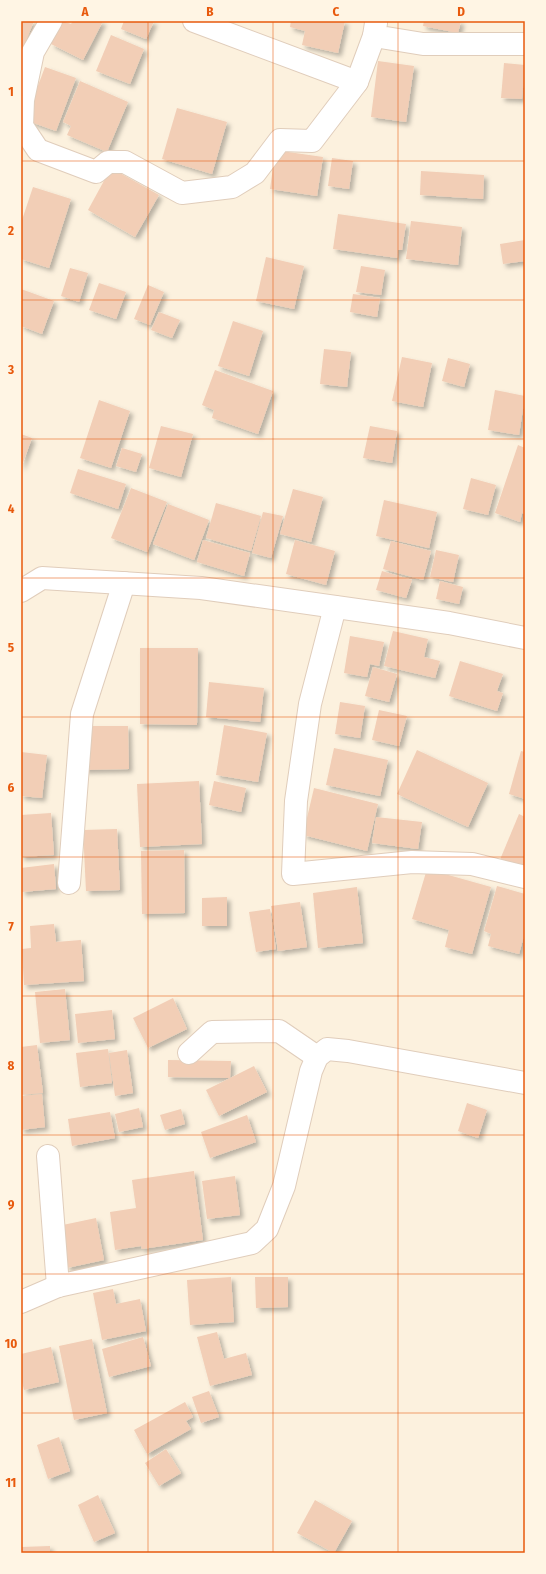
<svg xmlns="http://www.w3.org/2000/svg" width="546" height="1574" font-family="'Fira Sans Condensed',sans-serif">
<defs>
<filter id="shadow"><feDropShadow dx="3.5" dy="3.5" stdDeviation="2" flood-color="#0004"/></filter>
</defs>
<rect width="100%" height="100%" fill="#fcf1de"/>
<g fill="#f2ceb6" filter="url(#shadow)">
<polygon points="21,21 34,21 21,53"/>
<polygon points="62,21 71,24 73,21 103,21 83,60 51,44"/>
<polygon points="124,21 154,21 146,39 121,29"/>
<polygon points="291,21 345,21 338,53 302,45 305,31 290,27"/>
<polygon points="424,21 461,21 458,33 423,26"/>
<polygon points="111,35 144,49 130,84 96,71"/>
<polygon points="378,61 414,66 406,122 371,117"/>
<polygon points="504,63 525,65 522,99 501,98"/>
<polygon points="45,67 76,78 56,131 25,120"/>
<polygon points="80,81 128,102 107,152 67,135 71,126 63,122"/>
<polygon points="177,108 227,122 212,174 162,159"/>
<polygon points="281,151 323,157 317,196 270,189 274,160 279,161"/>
<polygon points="332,158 353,161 349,189 328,186"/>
<polygon points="111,168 159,195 135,237 88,210"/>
<polygon points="421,171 484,175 483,199 420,195"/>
<polygon points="33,187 71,199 49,268 21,259 21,223"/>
<polygon points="338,214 406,224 402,250 398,250 397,258 333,249"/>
<polygon points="411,221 462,227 458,265 406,259"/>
<polygon points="525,240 525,261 503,264 500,244"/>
<polygon points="266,257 304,266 294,309 256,301"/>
<polygon points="361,266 385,270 381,295 356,292"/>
<polygon points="70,268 88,273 79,302 61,296"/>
<polygon points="99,283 126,292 116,319 89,310"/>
<polygon points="148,285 164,292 150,325 134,319"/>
<polygon points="21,289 54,301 42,334 21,326"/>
<polygon points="353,294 380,298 377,317 350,312"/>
<polygon points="159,312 180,320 172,338 151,330"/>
<polygon points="233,321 263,331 249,376 218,366"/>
<polygon points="324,349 351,352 347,387 320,384"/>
<polygon points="402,357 432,363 423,407 392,401"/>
<polygon points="448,358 470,364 464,387 442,381"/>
<polygon points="215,370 273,391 258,434 212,418 214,410 202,405"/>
<polygon points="495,390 525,396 519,435 488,430"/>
<polygon points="99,400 130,411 111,468 80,458"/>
<polygon points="161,426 193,434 181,477 149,468"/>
<polygon points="370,426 397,431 392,463 363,458"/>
<polygon points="21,434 32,438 21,468"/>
<polygon points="518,445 525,448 525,514 522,513 520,522 495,513"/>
<polygon points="122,448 142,454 136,472 116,466"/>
<polygon points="78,469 126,484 118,509 70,493"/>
<polygon points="471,478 496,485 488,515 463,509"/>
<polygon points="131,488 167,502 147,552 111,538"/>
<polygon points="293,489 323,497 311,542 280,534"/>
<polygon points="384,500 437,512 429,548 376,536"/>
<polygon points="216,503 261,516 251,551 206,538"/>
<polygon points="168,504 209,520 194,560 153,544"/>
<polygon points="263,512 283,516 271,558 252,553"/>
<polygon points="203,540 250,553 244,576 197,562"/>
<polygon points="295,540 335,551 326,585 286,574"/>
<polygon points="391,541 431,551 423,580 383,569"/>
<polygon points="436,550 459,555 453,582 430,577"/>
<polygon points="382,571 412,580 406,598 376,590"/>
<polygon points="440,581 463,587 459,604 436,599"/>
<polygon points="393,631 428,639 424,657 440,661 435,678 384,666"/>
<polygon points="350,636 384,642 379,666 370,664 367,677 344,673"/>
<polygon points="140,648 198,648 197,725 140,724"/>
<polygon points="460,661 503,674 497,691 503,693 497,711 449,696"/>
<polygon points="373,667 397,674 389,702 365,696"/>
<polygon points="209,682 264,688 260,722 206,717"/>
<polygon points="340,702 365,706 360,738 335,734"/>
<polygon points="379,710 407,716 399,746 372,740"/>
<polygon points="224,725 267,733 258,782 216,775"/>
<polygon points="82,726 128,726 129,769 83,770"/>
<polygon points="334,748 388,760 380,796 326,785"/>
<polygon points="417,750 488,783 468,827 397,794"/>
<polygon points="521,751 525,752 525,799 509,794"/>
<polygon points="21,752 47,755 42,798 21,796"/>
<polygon points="199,781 202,844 140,847 137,784"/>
<polygon points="214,781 246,788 241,812 209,805"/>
<polygon points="314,788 378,804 367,851 303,835"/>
<polygon points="51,813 54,855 21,857 21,815"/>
<polygon points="519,814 525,817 525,862 521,871 499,862"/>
<polygon points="376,817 422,822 418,849 372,843"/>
<polygon points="117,829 120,890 86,891 83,830"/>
<polygon points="184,850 185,913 142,914 141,851"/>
<polygon points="54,864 56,889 22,892 21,868"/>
<polygon points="427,869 491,887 472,954 445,947 449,930 412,919"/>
<polygon points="497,886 525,894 525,932 519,954 488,946 491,934 484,931"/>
<polygon points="357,887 363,943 318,948 313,893"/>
<polygon points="227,897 227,926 202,926 202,898"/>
<polygon points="300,902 307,947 278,951 271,906"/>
<polygon points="270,909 276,949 256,952 249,912"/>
<polygon points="54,924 56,942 81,940 84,981 24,985 22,949 31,948 30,926"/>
<polygon points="65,989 70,1040 40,1043 35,992"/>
<polygon points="173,998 187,1029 148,1048 133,1018"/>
<polygon points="112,1010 115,1039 78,1043 75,1014"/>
<polygon points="37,1045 43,1093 21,1095 21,1047"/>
<polygon points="108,1049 112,1083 80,1087 76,1053"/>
<polygon points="127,1050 133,1093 115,1096 109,1053"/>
<polygon points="168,1060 231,1061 230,1078 168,1077"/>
<polygon points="254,1066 267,1092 219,1116 206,1090"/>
<polygon points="42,1094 45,1127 21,1130 21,1096"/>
<polygon points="467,1103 487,1110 478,1138 458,1131"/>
<polygon points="139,1108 143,1127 119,1132 115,1114"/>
<polygon points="181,1109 185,1124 165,1130 160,1115"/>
<polygon points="110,1112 115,1138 72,1146 68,1119"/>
<polygon points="247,1115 256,1142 210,1158 201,1132"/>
<polygon points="194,1171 203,1240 142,1249 141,1246 115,1250 110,1212 136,1208 132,1180"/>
<polygon points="235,1176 240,1215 207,1219 202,1181"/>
<polygon points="96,1218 104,1260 67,1268 58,1226"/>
<polygon points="231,1277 234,1322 190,1325 187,1280"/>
<polygon points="255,1277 288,1277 288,1307 256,1308"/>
<polygon points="113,1289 116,1304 140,1299 146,1331 102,1340 93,1293"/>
<polygon points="217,1332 224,1359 246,1353 252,1375 210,1386 197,1337"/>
<polygon points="143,1337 151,1366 109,1377 102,1349"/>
<polygon points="92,1339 107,1413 74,1420 59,1346"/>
<polygon points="51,1347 59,1382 24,1390 21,1377 21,1354"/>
<polygon points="209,1391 219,1417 201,1423 192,1397"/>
<polygon points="185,1402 193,1417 186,1421 191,1429 147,1454 134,1430"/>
<polygon points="59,1437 70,1471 48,1479 37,1445"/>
<polygon points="166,1449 181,1473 159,1486 145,1463"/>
<polygon points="98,1495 115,1533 94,1542 78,1505"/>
<polygon points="315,1500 352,1521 334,1553 297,1533"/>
<polygon points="50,1546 50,1553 21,1553 21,1547"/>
</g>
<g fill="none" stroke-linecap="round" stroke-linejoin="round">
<g stroke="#e0cdbb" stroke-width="24">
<g id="minor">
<polyline points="51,21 33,52 23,100 22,126 38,150 96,172 108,162 125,162 182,193 232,187 255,173 280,140 312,141 357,82 374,36"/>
<polyline points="194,21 357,82"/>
<polyline points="376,23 374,36 423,44 525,44"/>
<polyline points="21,591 42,578 201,588 449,623 525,638"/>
<polyline points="335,607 310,704 296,801 293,874 412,862 472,864 525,877"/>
<polyline points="69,883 82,714 124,583"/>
<polyline points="189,1053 212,1032 279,1031 317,1057"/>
<polyline points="48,1156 58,1286"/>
<polyline points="21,1302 58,1286 252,1243 267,1229 284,1186 311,1071 317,1057 327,1049 348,1051 525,1083"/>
</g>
</g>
<use href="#minor" stroke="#fff" stroke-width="22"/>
</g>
<path fill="none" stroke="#e8590c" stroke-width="1" stroke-opacity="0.55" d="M 148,21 L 148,1553M 273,21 L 273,1553M 398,21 L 398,1553M 21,161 L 525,161M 21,300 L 525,300M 21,439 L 525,439M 21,578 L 525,578M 21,717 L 525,717M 21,857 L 525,857M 21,996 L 525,996M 21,1135 L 525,1135M 21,1274 L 525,1274M 21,1413 L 525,1413"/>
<rect width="546" height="1574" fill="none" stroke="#fff5e4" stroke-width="44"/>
<rect x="22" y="22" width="502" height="1530" fill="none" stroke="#e8590c" stroke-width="1.5"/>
<g font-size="13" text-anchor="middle" font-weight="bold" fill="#e8590c">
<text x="85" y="16">A</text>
<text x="210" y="16">B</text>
<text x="336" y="16">C</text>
<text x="461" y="16">D</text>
<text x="11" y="96">1</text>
<text x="11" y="235">2</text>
<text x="11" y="374">3</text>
<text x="11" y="513">4</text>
<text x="11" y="652">5</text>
<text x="11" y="792">6</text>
<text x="11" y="931">7</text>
<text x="11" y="1070">8</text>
<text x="11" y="1209">9</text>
<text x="11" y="1348">10</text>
<text x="11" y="1487">11</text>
</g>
</svg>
